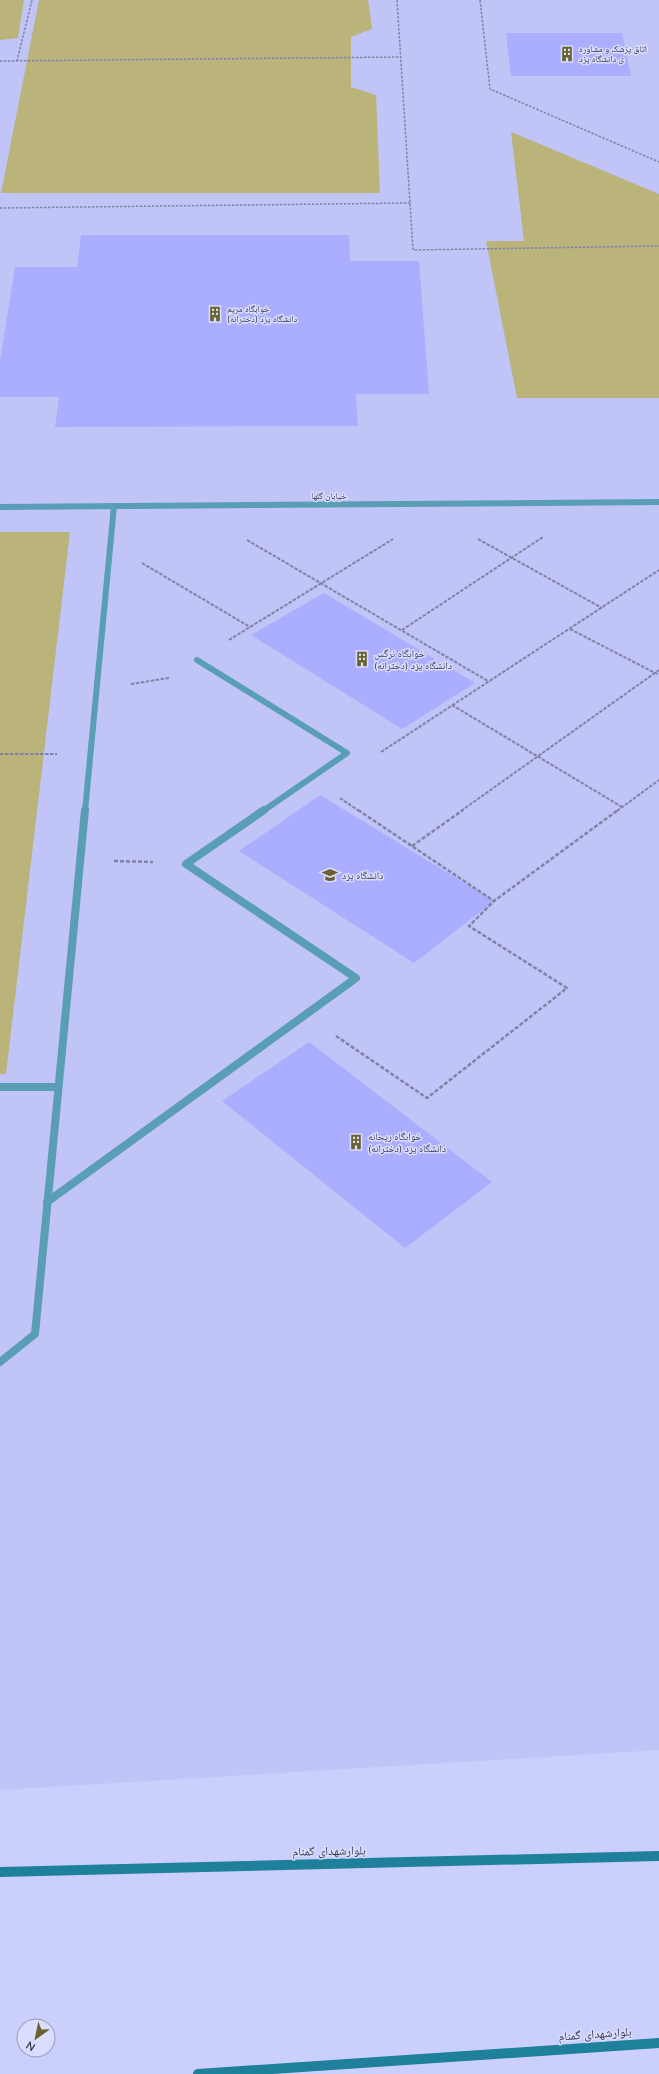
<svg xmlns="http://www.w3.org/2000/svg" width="659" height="2074" font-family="Mulish,'Noto Naskh Arabic',sans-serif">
<rect width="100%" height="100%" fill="#cbcffb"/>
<polygon fill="#c0c4f6" points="0,0 659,0 659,1750 0,1790"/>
<g fill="#bab37a">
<polygon points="0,0 24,0 18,38 0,40"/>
<polygon points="39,0 368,0 372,29 351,37 351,87 376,95 380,193 1,193"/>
<polygon points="511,132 659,194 659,398 517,398 486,241 524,241"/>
<polygon points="0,532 70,532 6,1074 0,1074"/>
</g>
<g fill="#abaefe">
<polygon points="506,33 622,33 631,76 511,76"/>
<polygon points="81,235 349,235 350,261 419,261 429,394 356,394 358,426 55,427 59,397 0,397 0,361 15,267 77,267"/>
<polygon points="324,593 475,683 402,729 251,635"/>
<polygon points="320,795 494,901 414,963 239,851"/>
<polygon points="309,1042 492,1182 405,1248 222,1101"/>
</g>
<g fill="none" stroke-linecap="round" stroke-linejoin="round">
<g stroke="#8083a4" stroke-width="1.5" stroke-dasharray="2.5 1.5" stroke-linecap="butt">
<polyline points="397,0 413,250 659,246"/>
<polyline points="480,0 490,89 659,162"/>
<polyline points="0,61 401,57"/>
<polyline points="17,61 32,0"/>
<polyline points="0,208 410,203"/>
</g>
<g stroke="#8083a4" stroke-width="2" stroke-dasharray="3.5 1.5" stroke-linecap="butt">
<polyline points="478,539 602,608"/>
<polyline points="247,540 488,681"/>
<polyline points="142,563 250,627"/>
<polyline points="570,629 659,675"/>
<polyline points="402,630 543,537"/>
<polyline points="229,640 393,539"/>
<polyline points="131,684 169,678"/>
<polyline points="452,705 622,807"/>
<polyline points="381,752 659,570"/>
<polyline points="0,754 57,754"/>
<polyline points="340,798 359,811"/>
<polyline points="461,811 659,670"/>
<polyline points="617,811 659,780"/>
</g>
<g stroke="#8083a4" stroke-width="2.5" stroke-dasharray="4 2" stroke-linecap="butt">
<polyline points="358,810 494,901 618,810"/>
<polyline points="412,846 463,810"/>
<polyline points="114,861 153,862"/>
<polyline points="336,1036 427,1098 567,988 469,926 494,901"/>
</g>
<g stroke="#599eb5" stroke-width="6">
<polyline points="0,507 659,502"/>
<polyline points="197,660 347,753 263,811"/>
<polyline points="85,811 114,506"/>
</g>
<g stroke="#599eb5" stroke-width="8">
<polyline points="0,1087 57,1087"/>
<polyline points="47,1202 356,978 186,864 264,810"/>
<polyline points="0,1362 35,1334 85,810"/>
</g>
<g stroke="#1f809c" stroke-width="10">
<polyline points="0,1872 659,1856"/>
<polyline points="198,2074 659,2043"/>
</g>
</g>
<defs>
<g id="building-bare" transform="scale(1.2)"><path d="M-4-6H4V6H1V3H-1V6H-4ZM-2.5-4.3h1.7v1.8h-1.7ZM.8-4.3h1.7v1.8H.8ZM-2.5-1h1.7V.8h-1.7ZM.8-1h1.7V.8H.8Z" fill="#69622e" stroke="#daddfe" stroke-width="2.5" paint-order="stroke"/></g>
<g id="university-bare" transform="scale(1.2)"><path d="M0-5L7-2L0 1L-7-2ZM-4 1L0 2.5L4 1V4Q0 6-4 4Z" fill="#69622e" stroke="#daddfe" stroke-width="2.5" paint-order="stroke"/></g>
</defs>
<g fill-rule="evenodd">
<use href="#building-bare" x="567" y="54"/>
<use href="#building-bare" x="215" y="314"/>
<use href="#building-bare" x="362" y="659"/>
<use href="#university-bare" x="330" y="875"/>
<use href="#building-bare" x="356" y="1142"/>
</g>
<g text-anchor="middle" stroke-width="3" stroke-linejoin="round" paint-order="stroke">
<g font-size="9" fill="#383a50" stroke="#daddfe" text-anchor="start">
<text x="579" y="52">اتاق پزشک و مشاوره<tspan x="579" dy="10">ی دانشگاه یزد</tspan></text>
<text x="227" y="312">خوابگاه مریم<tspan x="227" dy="10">(دخترانه) دانشگاه یزد</tspan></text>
</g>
<g font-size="9" fill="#383a50" stroke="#daddfe">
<text x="329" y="499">خیابان گلها</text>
</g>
<g font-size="10" fill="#383a50" stroke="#daddfe" text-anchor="start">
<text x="374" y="657">خوابگاه نرگس<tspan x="374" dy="12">(دخترانه) دانشگاه یزد</tspan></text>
<text x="342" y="879">دانشگاه یزد</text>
<text x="368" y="1140">خوابگاه ریحانه<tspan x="368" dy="12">(دخترانه) دانشگاه یزد</tspan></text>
</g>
<g font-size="12" fill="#383a50" stroke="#daddfe">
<text transform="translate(329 1851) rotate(-1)" y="4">بلوارشهدای گمنام</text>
<text transform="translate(595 2034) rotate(-4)" y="4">بلوارشهدای گمنام</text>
</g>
</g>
<g transform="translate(36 2038) rotate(213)"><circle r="19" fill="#daddfe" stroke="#999cb8"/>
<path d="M0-3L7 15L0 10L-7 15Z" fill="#69622e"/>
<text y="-6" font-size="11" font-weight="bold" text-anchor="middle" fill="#383a50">N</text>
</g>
</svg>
